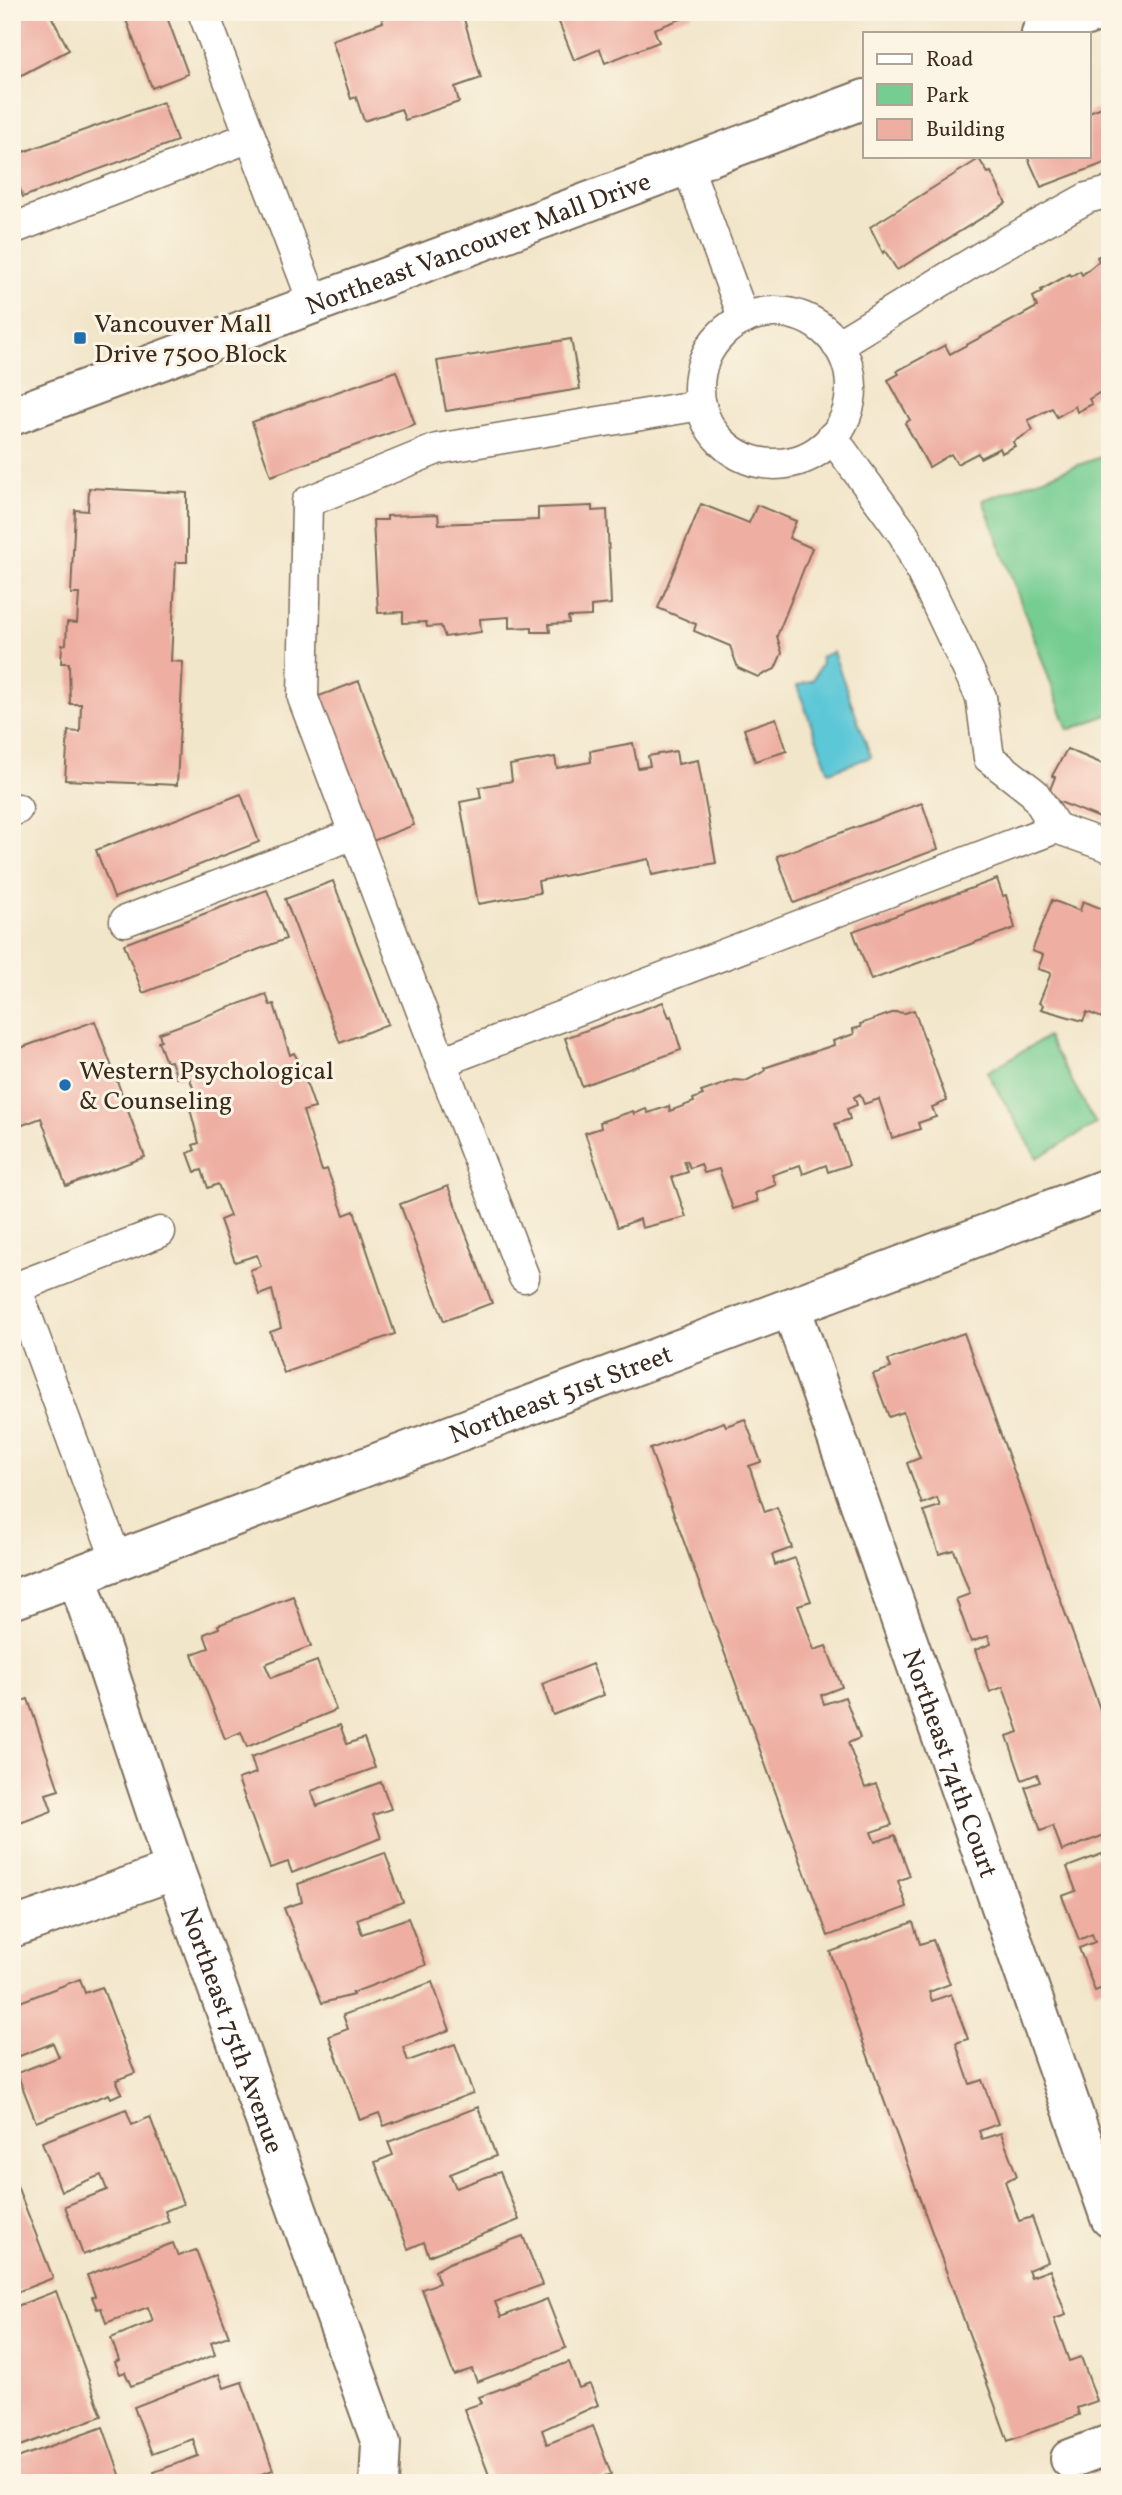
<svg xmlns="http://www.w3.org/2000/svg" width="1122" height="2495" font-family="Vollkorn,serif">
<rect width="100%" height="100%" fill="#fcf5e5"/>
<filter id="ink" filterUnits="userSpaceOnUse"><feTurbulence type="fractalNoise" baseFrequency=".0143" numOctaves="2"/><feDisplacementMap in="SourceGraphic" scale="14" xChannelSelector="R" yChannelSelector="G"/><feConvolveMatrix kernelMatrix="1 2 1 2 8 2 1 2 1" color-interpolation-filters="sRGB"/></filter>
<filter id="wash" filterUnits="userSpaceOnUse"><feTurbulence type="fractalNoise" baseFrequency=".00686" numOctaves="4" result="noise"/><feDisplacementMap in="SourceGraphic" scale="28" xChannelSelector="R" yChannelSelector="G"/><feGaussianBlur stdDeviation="1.57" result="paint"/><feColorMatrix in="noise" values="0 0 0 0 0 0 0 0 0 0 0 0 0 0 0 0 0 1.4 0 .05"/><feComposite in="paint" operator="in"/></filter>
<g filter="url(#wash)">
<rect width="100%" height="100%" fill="#f2e6ca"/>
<g fill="#76cd92" stroke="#587c58" stroke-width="2">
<polygon points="1109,454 1110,714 1068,730 983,500"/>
<polygon points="1047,1037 1096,1124 1037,1158 987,1072"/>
</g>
<polygon fill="#5cc7d7" stroke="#4c787a" stroke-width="2" points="833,652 871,757 829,772 797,686 813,680 822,663 820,657"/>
<g id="blocks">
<g fill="#eeaea2">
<polygon points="12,12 49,12 69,50 14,79 18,86 12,89"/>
<polygon points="123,12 165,12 188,74 152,88"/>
<polygon points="380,12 462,12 481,78 455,87 459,102 405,120 401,109 364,121 356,97 351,99 332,40 383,22"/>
<polygon points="555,12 691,12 692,15 654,29 659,42 605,63 600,49 574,60"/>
<polygon points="163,102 177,141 23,197 12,166 12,156"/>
<polygon points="1110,104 1110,161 1041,187 1027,156 1089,156 1089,112"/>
<polygon points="979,159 988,173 991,172 1006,203 897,270 885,251 883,253 870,227"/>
<polygon points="1110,250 1109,387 1089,399 1092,404 1077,412 1075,406 1057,417 1052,408 1028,420 1033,430 1013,442 1015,446 1002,453 1000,448 980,458 978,453 957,464 951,454 929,467 905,423 910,420 888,380 899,374 897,371 945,345 950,354 1037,307 1033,297 1042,292 1041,290 1070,274 1071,276 1080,271 1082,275 1099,261 1097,257"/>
<polygon points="571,339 580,389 446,411 437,361"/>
<polygon points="396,371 415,424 271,476 252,422"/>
<polygon points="89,488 187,493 187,562 176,562 171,661 183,662 177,785 65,780 68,731 80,732 81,704 70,704 69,663 61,663 62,645 66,644 67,622 77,623 79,594 71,594 75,510 88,511"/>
<polygon points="701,504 749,523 757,505 796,521 789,538 812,548 777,636 782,653 775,669 758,677 738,668 730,646 694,631 696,624 658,608"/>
<polygon points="592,506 592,511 607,510 611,604 591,606 591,616 568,617 569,623 549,624 550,632 532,632 532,627 509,628 509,617 480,619 481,632 445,637 441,626 427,627 426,622 403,623 403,612 378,613 373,520 387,520 387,516 438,514 439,524 538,520 538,508"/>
<polygon points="359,681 414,825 365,844 311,699"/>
<polygon points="776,718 787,751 755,761 744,729"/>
<polygon points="633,743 638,768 650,766 648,756 676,751 678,764 698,760 716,863 652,875 649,859 538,881 540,893 478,904 460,802 481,798 479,787 512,781 510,765 555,757 557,768 591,762 590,751"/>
<polygon points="1067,749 1110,767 1110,822 1047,797 1055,777 1052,776"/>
<polygon points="241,794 259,842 114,898 96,850"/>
<polygon points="922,803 938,849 794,903 777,856"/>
<polygon points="997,879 1003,896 1006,895 1015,928 871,980 853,931"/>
<polygon points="333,881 388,1024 340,1043 285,899"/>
<polygon points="267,890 286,939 143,993 124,944"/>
<polygon points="1052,900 1080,911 1083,901 1110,912 1110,1021 1087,1012 1083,1021 1041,1009 1043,1005 1039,1003 1051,973 1038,969 1043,955 1032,951"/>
<polygon points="266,994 270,1005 274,1004 290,1055 294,1053 299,1062 315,1108 303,1111 322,1171 327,1169 344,1215 354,1211 395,1334 284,1373 270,1332 281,1328 272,1290 259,1295 250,1270 261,1266 257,1255 235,1262 220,1220 230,1216 218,1184 208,1188 202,1170 195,1172 188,1153 195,1150 193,1145 199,1143 189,1105 198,1101 188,1074 177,1078 171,1061 166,1062 158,1041 161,1040 159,1033"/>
<polygon points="663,1002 669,1017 671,1016 681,1050 582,1086 565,1038"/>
<polygon points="914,1010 947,1101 932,1107 936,1117 918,1123 920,1129 892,1138 879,1099 864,1104 860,1094 854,1097 857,1105 847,1109 850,1119 835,1124 849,1165 828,1172 826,1165 803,1174 800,1165 772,1175 776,1185 755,1193 758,1201 733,1209 719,1169 704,1173 701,1164 690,1168 687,1161 684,1161 688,1172 672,1177 686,1217 642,1228 640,1219 618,1227 585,1133 601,1128 600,1122 633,1111 634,1114 646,1109 648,1113 669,1106 670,1111 694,1102 693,1099 703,1095 701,1092 735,1080 746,1081 765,1071 764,1068 834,1045 833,1041 854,1034 853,1029 861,1027 860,1024 895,1012 905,1013"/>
<polygon points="95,1021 145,1157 66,1186 41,1118 12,1129 12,1051"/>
<polygon points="448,1186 492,1303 444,1321 400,1204"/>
<polygon points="964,1333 1101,1712 1107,1710 1110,1717 1110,1833 1062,1851 1053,1826 1041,1831 1025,1787 1040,1782 1037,1774 1022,1780 1007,1736 1019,1732 1003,1687 990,1692 975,1650 991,1644 988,1636 971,1642 956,1599 970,1594 954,1550 939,1554 924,1511 940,1506 937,1498 922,1504 907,1463 920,1458 903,1412 889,1417 873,1374 891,1368 888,1360"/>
<polygon points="745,1419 761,1462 749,1466 765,1512 777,1507 792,1548 772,1555 775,1565 795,1558 811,1601 798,1605 814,1650 826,1646 842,1687 821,1695 824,1704 845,1697 860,1738 848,1743 865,1788 876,1784 892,1825 871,1832 875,1842 895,1835 910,1876 898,1881 907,1907 828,1936 650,1449 724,1422 726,1426"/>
<polygon points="293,1596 311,1646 265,1664 271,1678 317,1661 336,1710 247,1747 241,1732 225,1739 192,1654 209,1648 204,1634 219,1628 218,1625"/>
<polygon points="592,1664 604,1695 553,1715 542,1684"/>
<polygon points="28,1699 59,1790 46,1794 52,1811 12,1826 12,1704"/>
<polygon points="340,1725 347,1744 364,1738 375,1768 311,1791 317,1806 381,1782 391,1809 373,1815 381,1838 292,1873 288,1862 270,1868 238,1779 256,1773 251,1757"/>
<polygon points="1110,1851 1110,1985 1095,1991 1079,1948 1095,1942 1092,1934 1079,1940 1062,1896 1076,1891 1067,1867"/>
<polygon points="385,1853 403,1902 357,1919 362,1934 408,1918 426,1965 352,1993 353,1995 322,2003 284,1908 302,1902 298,1884"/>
<polygon points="913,1922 920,1944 933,1940 950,1984 929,1992 932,2001 951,1994 968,2039 956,2043 964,2067 970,2084 982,2080 998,2124 979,2131 982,2139 1001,2133 1017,2176 1005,2181 1019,2221 1032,2217 1048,2262 1028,2270 1031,2277 1050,2270 1066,2315 1054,2319 1069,2361 1081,2357 1097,2401 1077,2408 1079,2415 1008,2441 830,1952"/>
<polygon points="80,1979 85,1993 102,1987 135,2073 116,2080 122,2093 111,2098 109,2094 36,2122 17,2073 59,2057 53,2043 12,2059 12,2005"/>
<polygon points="432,1982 450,2030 403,2047 408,2061 455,2044 473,2093 384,2126 379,2113 360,2120 329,2036 348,2029 343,2015"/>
<polygon points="478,2107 496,2156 450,2174 456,2188 500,2172 519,2220 429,2256 424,2242 408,2249 375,2162 393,2155 388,2142"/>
<polygon points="126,2109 132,2125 150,2117 183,2204 165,2211 169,2222 83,2255 65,2206 107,2190 101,2175 61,2191 42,2142"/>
<polygon points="12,2173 53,2278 12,2294"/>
<polygon points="523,2236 542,2285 495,2302 501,2317 547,2299 566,2348 477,2382 472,2369 454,2375 422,2289 439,2283 435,2271 449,2263"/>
<polygon points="173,2243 178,2256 196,2250 229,2336 211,2342 215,2355 131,2386 125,2372 120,2374 115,2362 119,2360 111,2338 153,2321 148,2307 106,2323 101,2308 97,2309 92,2297 95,2296 87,2275"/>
<polygon points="56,2291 102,2416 12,2449 12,2308"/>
<polygon points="569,2362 579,2388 590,2384 598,2405 542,2430 547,2444 593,2426 611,2474 589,2483 492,2483 464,2409 482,2403 479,2397"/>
<polygon points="219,2374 224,2388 242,2382 273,2470 256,2476 258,2483 158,2483 154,2472 198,2456 197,2452 193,2439 152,2454 134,2407"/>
<polygon points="103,2427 123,2483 12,2483 12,2460"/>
</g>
</g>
</g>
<g filter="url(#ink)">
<use href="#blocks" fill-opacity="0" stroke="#7b6c5a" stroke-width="2"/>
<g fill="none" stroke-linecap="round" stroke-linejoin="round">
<g stroke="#7b6c5a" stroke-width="33">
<g id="lane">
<polyline points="203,12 314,304"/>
<polyline points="687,165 744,319"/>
<polyline points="12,229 250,137"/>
<circle cx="775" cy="388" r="76"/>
<polyline points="837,345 993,250 1087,198 1110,192"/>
<polyline points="832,437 904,535 981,697 989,758 1034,793 1056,828"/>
<polyline points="12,811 17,809"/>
<polyline points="125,921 354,834"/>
<polyline points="441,1062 303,698 307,502 437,449 701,405"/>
<polyline points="524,1277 441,1062 1056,828 1110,847"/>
<polyline points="16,1287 117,1561"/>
<polyline points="12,1289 160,1232"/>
</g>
</g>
<g stroke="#7b6c5a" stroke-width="42">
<g id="street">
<path id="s1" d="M 791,1307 L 1110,2218"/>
<path id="s2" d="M 77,1576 L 175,1870 L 381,2443 L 379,2483"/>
<polyline points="12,1928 175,1870"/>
<polyline points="1070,2459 1110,2444"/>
</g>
</g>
<g stroke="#7b6c5a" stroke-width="42">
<g id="secondary">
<polyline points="1041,33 1097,12"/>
<path id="s3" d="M 12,416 L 865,99"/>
<path id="s4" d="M 12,1600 L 1110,1187"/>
</g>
</g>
<use href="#lane" stroke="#fff" stroke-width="30"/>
<use href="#street" stroke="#fff" stroke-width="38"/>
<use href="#secondary" stroke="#fff" stroke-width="38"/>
</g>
</g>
<g fill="#1f6fb2" stroke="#fcf5e5" stroke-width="2.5">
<rect x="73" y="331" width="14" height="14" rx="3.5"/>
<circle cx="65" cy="1085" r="7"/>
</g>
<g text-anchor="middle" stroke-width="6" stroke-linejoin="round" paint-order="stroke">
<g font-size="26" fill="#3b2a1e" stroke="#fcf5e5">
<text dy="9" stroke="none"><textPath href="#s3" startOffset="497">Northeast Vancouver Mall Drive</textPath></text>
<text dy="9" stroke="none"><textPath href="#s4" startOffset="586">Northeast 51st Street</textPath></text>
<text dy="9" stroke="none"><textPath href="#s1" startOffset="483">Northeast 74th Court</textPath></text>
<text dy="9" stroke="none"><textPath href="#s2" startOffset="480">Northeast 75th Avenue</textPath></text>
</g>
<g font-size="26" fill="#3b2a1e" stroke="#fcf5e5" text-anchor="start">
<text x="94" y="332">Vancouver Mall<tspan x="94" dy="30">Drive 7500 Block</tspan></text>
<text x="79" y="1079">Western Psychological<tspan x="79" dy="30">&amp; Counseling</tspan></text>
</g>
</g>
<rect width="1122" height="2495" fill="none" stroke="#fcf5e5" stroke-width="42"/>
<rect x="863" y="32" width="228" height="126" fill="#fcf5e5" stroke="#afa495" stroke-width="2"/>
<rect x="877" y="54" width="35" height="10" fill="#ffffff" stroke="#afa495" stroke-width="2"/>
<text x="926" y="66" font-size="21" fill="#3b2a1e">Road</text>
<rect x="877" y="84" width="35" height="21" fill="#76cd92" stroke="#afa495" stroke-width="2"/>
<text x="926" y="102" font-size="21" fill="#3b2a1e">Park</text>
<rect x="877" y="119" width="35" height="21" fill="#eeaea2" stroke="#afa495" stroke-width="2"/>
<text x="926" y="136" font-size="21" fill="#3b2a1e">Building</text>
</svg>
